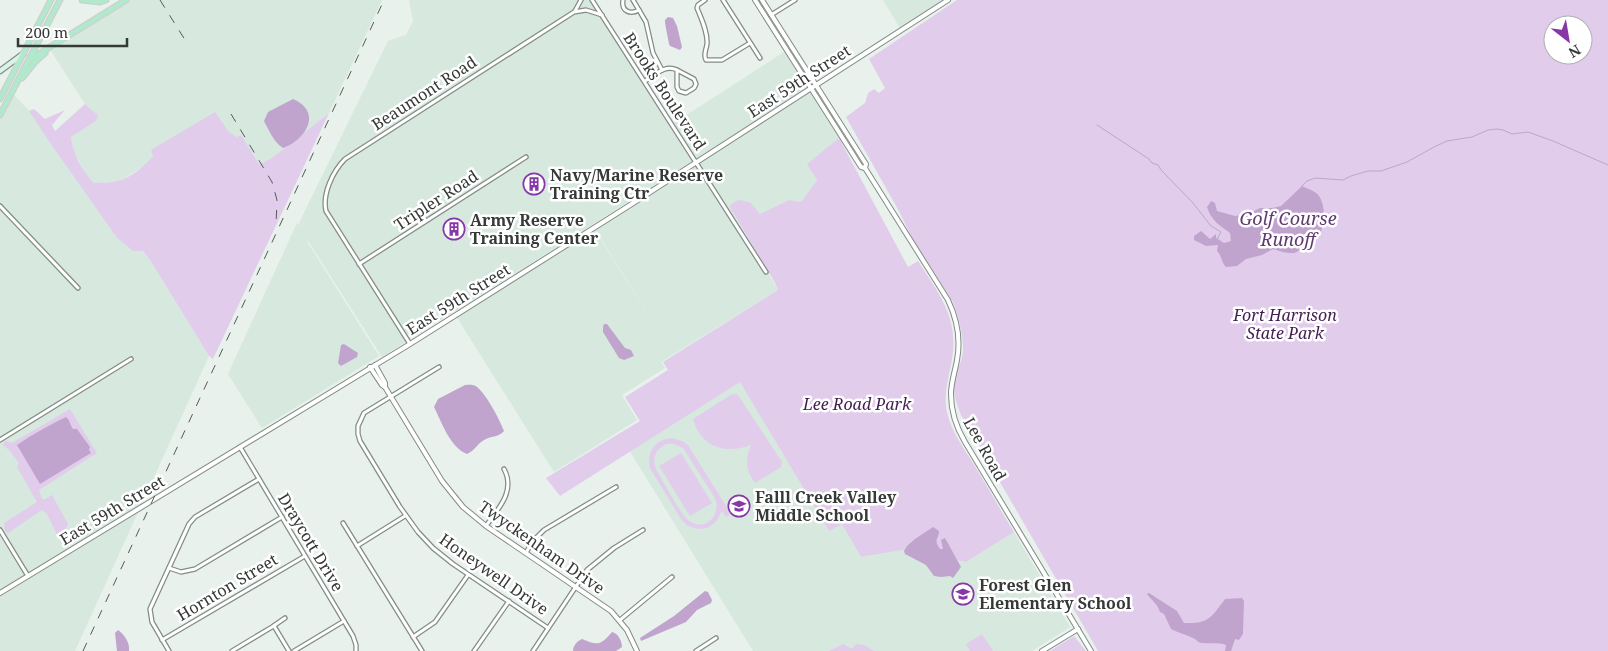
<svg xmlns="http://www.w3.org/2000/svg" width="1608" height="651" font-family="'Noto Serif',serif">
<rect width="100%" height="100%" fill="#e8f1eb"/>
<g fill="#d7e8de">
<polygon points="130,0 382,0 329,113 272,158 259,164 241,136 237,137 229,132 151,150 153,156 143,166 128,176 119,181 94,183 86,174 74,153 71,137 96,121 51,51"/>
<polygon points="409,0 589,0 692,162 382,357 307,239 308,243 379,356 262,428 228,374 297,223 300,226 299,223 388,41 406,35 413,21"/>
<polygon points="883,0 944,0 900,28"/>
<polygon points="784,52 807,87 697,159 674,123"/>
<polygon points="810,92 839,138 808,164 817,180 801,202 789,200 760,214 729,206 778,290 661,362 665,368 622,395 637,420 554,472 456,316 594,229 669,348 595,229"/>
<polygon points="14,95 32,114 50,143 117,238 133,251 142,250 150,260 209,356 75,651 0,651 0,120"/>
<polygon points="737,375 828,530 842,523 861,557 902,550 966,562 1014,532 1070,627 1032,651 753,651 626,445"/>
</g>
<g fill="#e1cdeb" fill-rule="evenodd">
<path d="M 957,0 L 1608,0 L 1608,651 L 1098,651 L 961,415 C 956,402 952,391 955,377 C 958,368 962,361 963,351 C 964,338 958,315 953,302 L 911,236 L 900,213 L 846,117 L 865,103 L 868,93 L 874,89 L 879,93 L 885,88 L 869,59 ZM 1553,25 L 1583,25 L 1583,55 L 1553,55 Z"/>
<path d="M 85,104 L 89,108 L 98,115 L 96,121 L 71,137 C 73,155 82,170 94,183 C 101,182 110,183 117,181 C 131,178 144,166 153,156 L 151,150 L 215,112 L 229,132 L 237,137 L 241,135 L 259,164 L 272,158 L 329,113 L 213,359 L 209,356 L 150,260 L 143,251 L 133,251 L 117,238 L 50,143 L 29,111 L 34,109 L 45,119 L 65,110 L 52,125 L 55,131 Z"/>
<path d="M 839,138 L 908,267 L 918,261 C 939,294 959,318 952,359 C 949,377 943,394 947,412 C 951,431 963,447 973,463 C 987,486 1000,509 1014,532 L 966,562 L 902,550 L 861,557 L 842,524 L 829,531 L 740,382 L 560,496 L 546,478 L 640,421 L 625,397 L 668,370 L 663,362 L 778,290 L 774,281 L 729,206 L 738,200 L 750,202 L 760,214 L 789,200 L 801,202 L 817,180 L 807,164 Z"/>
<path d="M 732,394 L 738,395 L 782,462 L 781,467 L 755,483 C 745,468 745,461 751,445 C 725,455 701,447 693,419 Z"/>
<polygon points="70,409 97,453 39,490 42,499 45,499 52,495 68,524 63,536 58,537 47,514 42,510 8,533 5,531 4,523 37,502 17,467 19,463 9,450 3,445 5,441 12,443"/>
<path d="M 672,438 L 682,441 L 688,445 L 731,514 L 726,517 L 722,511 L 716,522 L 707,528 L 698,529 L 688,526 L 681,519 L 650,468 C 646,452 656,439 672,438 ZM 666,444 L 674,444 L 683,448 L 715,498 C 722,516 704,533 688,520 C 679,512 663,481 656,469 C 652,458 655,450 666,444 Z"/>
<polygon points="681,453 712,503 690,516 659,466"/>
<polygon points="982,634 993,651 970,651 966,644"/>
<polygon points="1074,636 1086,651 1050,651"/>
<polygon points="843,644 850,648 853,648 856,644 864,645 874,651 829,651"/>
</g>
<g fill="#c0a4ce">
<polygon points="668,17 673,18 677,26 682,47 680,50 670,46 669,44 665,23 665,20"/>
<path d="M 293,99 C 323,112 306,140 283,148 C 274,142 269,131 264,121 L 268,112 Z"/>
<path d="M 1302,186 C 1308,189 1316,191 1319,196 C 1327,208 1324,227 1318,239 C 1295,246 1305,260 1273,249 L 1262,255 L 1246,259 L 1237,266 L 1226,267 C 1221,262 1222,256 1217,251 L 1218,245 L 1206,246 L 1194,240 L 1194,236 L 1201,231 L 1210,239 L 1216,234 L 1216,238 L 1224,243 L 1231,241 L 1230,233 C 1219,225 1211,220 1207,207 L 1211,201 L 1215,203 L 1217,211 L 1235,216 L 1248,214 L 1260,208 L 1272,208 L 1281,206 Z"/>
<polygon points="604,324 607,324 625,348 631,350 634,356 624,360 619,358 603,332 603,327"/>
<polygon points="344,344 358,353 357,357 341,366 338,363 341,345"/>
<path d="M 465,385 C 469,385 473,384 477,387 C 486,394 500,420 504,431 C 499,437 492,436 486,439 C 478,442 475,451 467,454 C 450,447 442,423 434,407 L 438,399 Z"/>
<path d="M 66,417 C 70,420 70,425 73,429 L 77,429 L 90,447 L 89,450 L 91,453 L 40,484 L 17,445 C 33,434 49,425 66,417 Z"/>
<path d="M 933,527 L 939,531 C 939,540 933,538 940,549 L 943,549 L 941,540 L 945,538 L 961,567 L 953,578 L 950,576 L 941,577 L 934,576 L 926,565 L 905,554 L 904,551 L 907,546 L 915,539 Z"/>
<polygon points="705,591 708,592 712,600 711,603 697,610 686,622 641,641 640,638 674,616"/>
<path d="M 1149,593 L 1177,611 L 1184,623 C 1208,624 1211,618 1225,599 L 1242,598 L 1244,601 L 1243,634 L 1239,640 L 1235,639 L 1231,651 L 1225,651 L 1226,645 C 1218,642 1210,644 1202,643 C 1199,643 1197,641 1195,639 C 1187,635 1179,633 1171,629 L 1164,614 L 1160,612 C 1157,603 1153,602 1147,594 Z"/>
<path d="M 118,630 C 125,635 130,643 129,651 L 117,651 L 115,633 Z"/>
<path d="M 612,632 C 618,633 622,641 622,647 L 616,651 L 573,651 C 573,646 577,641 582,639 C 598,646 601,645 612,632 Z"/>
</g>
<g fill="none" stroke-linecap="round" stroke-linejoin="round">
<g stroke="#c0a4ce" stroke-width="1">
<polyline points="1097,125 1149,159 1152,163 1158,165 1161,170 1193,203 1211,226 1221,232 1218,237 1218,239"/>
<polyline points="1302,186 1307,181 1315,178 1343,180 1351,176 1368,171 1381,171 1407,162 1434,147 1447,141 1472,137 1488,130 1497,129 1503,130 1512,134 1528,132 1553,141 1608,165"/>
</g>
<g stroke="#838c86" stroke-width="5.5">
<g id="minor">
<polyline points="592,0 766,272"/>
<path d="M 623,0 C 621,11 630,15 639,10"/>
<polyline points="633,0 646,22 653,53 662,70"/>
<path d="M 705,0 L 698,5 L 697,8 C 701,18 708,32 707,44 C 706,51 703,54 706,60 L 722,60 L 750,43"/>
<polyline points="723,0 760,58"/>
<polyline points="575,11 581,0"/>
<polyline points="771,15 795,0"/>
<polygon points="677,70 694,79 696,84 694,88 686,93 679,91 677,87"/>
<path d="M 645,81 C 655,75 665,64 677,70"/>
<polyline points="0,206 78,288"/>
<polyline points="359,264 526,157"/>
<path d="M 410,344 L 326,211 C 322,194 333,171 345,159 L 574,12 L 586,10 L 602,15"/>
<polyline points="439,367 364,413 358,426 358,434 360,441 400,507 418,532 433,548 453,564 548,628"/>
<polyline points="0,440 131,359"/>
<polyline points="240,447 353,636 356,645 356,651"/>
<polyline points="343,523 422,651"/>
<path d="M 486,526 C 498,509 516,491 504,469"/>
<polyline points="0,530 28,576"/>
<polyline points="357,546 405,516"/>
<polyline points="526,553 532,542 544,530 616,487"/>
<polyline points="169,568 181,572 195,569 282,517"/>
<polyline points="620,620 672,577"/>
<polyline points="274,626 289,651"/>
<polyline points="413,637 435,622 468,575"/>
<polyline points="162,640 305,556"/>
<polyline points="169,651 152,622 150,609 189,524 195,517 259,479"/>
<polyline points="232,651 272,627 285,618"/>
<polyline points="294,651 344,621"/>
<polyline points="474,651 509,601"/>
<polyline points="533,651 587,570 614,548 643,530"/>
<polyline points="696,651 716,638"/>
</g>
</g>
<g stroke="#838c86" stroke-width="6">
<g id="tertiary">
<polyline points="755,0 861,167 865,168"/>
<path d="M 762,0 L 866,164 L 865,168 L 948,300 C 957,319 961,339 957,360 C 955,372 951,382 951,394 C 951,411 956,427 965,442 L 1091,651"/>
<polyline points="375,365 385,383 385,387 442,481 463,507 486,526 611,611 627,630 637,651"/>
<polyline points="370,367 382,385 385,387"/>
<polyline points="0,593 410,344 627,207 948,0"/>
<polyline points="1042,651 1078,629"/>
</g>
</g>
<g stroke="#838c86" stroke-width="7">
<polyline id="secondary" points="0,71 23,54"/>
</g>
<g stroke="#cfcfcf" stroke-width="7">
<g id="primary">
<polyline points="82,0 100,2 106,0"/>
<polyline points="29,60 126,0"/>
<polyline points="22,78 35,62 45,53"/>
<polyline points="0,99 51,0"/>
<polyline points="0,115 60,0"/>
</g>
</g>
<use href="#minor" stroke="#fff" stroke-width="3"/>
<use href="#tertiary" stroke="#fff" stroke-width="4"/>
<use href="#secondary" stroke="#d8f4e6" stroke-width="4.5"/>
<use href="#primary" stroke="#b0e9cc" stroke-width="4.5"/>
<g stroke="#555a58" stroke-width="1" stroke-dasharray="9 9" stroke-linecap="butt">
<polyline points="160,0 187,43"/>
<polyline points="231,114 272,182 277,200 276,225"/>
<polyline points="83,651 384,0"/>
</g>
</g>
<defs>
<g id="building-ring" transform="scale(1.125)"><circle r="9.5" fill="#fff" stroke="#8738a8" stroke-width="1.5"/><path d="M-4-6H4V6H1V3H-1V6H-4ZM-2.5-4.3h1.7v1.8h-1.7ZM.8-4.3h1.7v1.8H.8ZM-2.5-1h1.7V.8h-1.7ZM.8-1h1.7V.8H.8Z" fill="#8738a8"/></g>
<g id="school-ring" transform="scale(1.125)"><circle r="9.5" fill="#fff" stroke="#8738a8" stroke-width="1.5"/><path d="M0-5L7-2L0 1L-7-2ZM-4 1L0 2.5L4 1V4Q0 6-4 4Z" fill="#8738a8"/></g>
</defs>
<g fill-rule="evenodd">
<use href="#building-ring" x="534" y="184"/>
<use href="#building-ring" x="454" y="229"/>
<use href="#school-ring" x="739" y="506"/>
<use href="#school-ring" x="963" y="594"/>
</g>
<g text-anchor="middle" stroke-width="5" stroke-linejoin="round" paint-order="stroke">
<g font-size="16" fill="#353937" stroke="#fff">
<text transform="translate(799 81) rotate(-33)" y="6">East 59th Street</text>
<text transform="translate(665 91) rotate(57)" y="6">Brooks Boulevard</text>
<text transform="translate(424 93) rotate(-33)" y="6">Beaumont Road</text>
<text transform="translate(436 200) rotate(-33)" y="6">Tripler Road</text>
<text transform="translate(458 299) rotate(-32)" y="6">East 59th Street</text>
<text transform="translate(985 449) rotate(61)" y="6">Lee Road</text>
<text transform="translate(112 510) rotate(-31)" y="6">East 59th Street</text>
<text transform="translate(311 542) rotate(59)" y="6">Draycott Drive</text>
<text transform="translate(542 547) rotate(35)" y="6">Twyckenham Drive</text>
<text transform="translate(494 574) rotate(35)" y="6">Honeywell Drive</text>
<text transform="translate(227 587) rotate(-31)" y="6">Hornton Street</text>
</g>
<g font-size="16" font-weight="bold" fill="#353937" stroke="#fff" text-anchor="start">
<text x="550" y="181">Navy/Marine Reserve<tspan x="550" dy="18">Training Ctr</tspan></text>
<text x="470" y="226">Army Reserve<tspan x="470" dy="18">Training Center</tspan></text>
<text x="755" y="503">Falll Creek Valley<tspan x="755" dy="18">Middle School</tspan></text>
<text x="979" y="591">Forest Glen<tspan x="979" dy="18">Elementary School</tspan></text>
</g>
<g font-size="16" font-style="italic" fill="#421d52" stroke="#fff">
<text x="1285" y="321">Fort Harrison<tspan x="1285" dy="18">State Park</tspan></text>
<text x="857" y="410">Lee Road Park</text>
</g>
<g font-size="18" font-style="italic" fill="#603a71" stroke="#fff">
<text x="1288" y="225">Golf Course<tspan x="1288" dy="21">Runoff</tspan></text>
</g>
</g>
<g transform="translate(1568 40) rotate(149)"><circle r="24" fill="#ffffff" stroke="#aeb0af"/>
<path d="M0-4L9 19L0 12L-9 19Z" fill="#8738a8"/>
<text y="-8" font-size="14" font-weight="bold" text-anchor="middle" fill="#353937">N</text>
</g>
<path d="M18 38v8h109v-8" fill="none" stroke="#353937" stroke-width="2.5"/>
<text x="25" y="38" font-size="15" fill="#353937" stroke="#ffffff" stroke-width="4" paint-order="stroke">200 m</text>
</svg>
